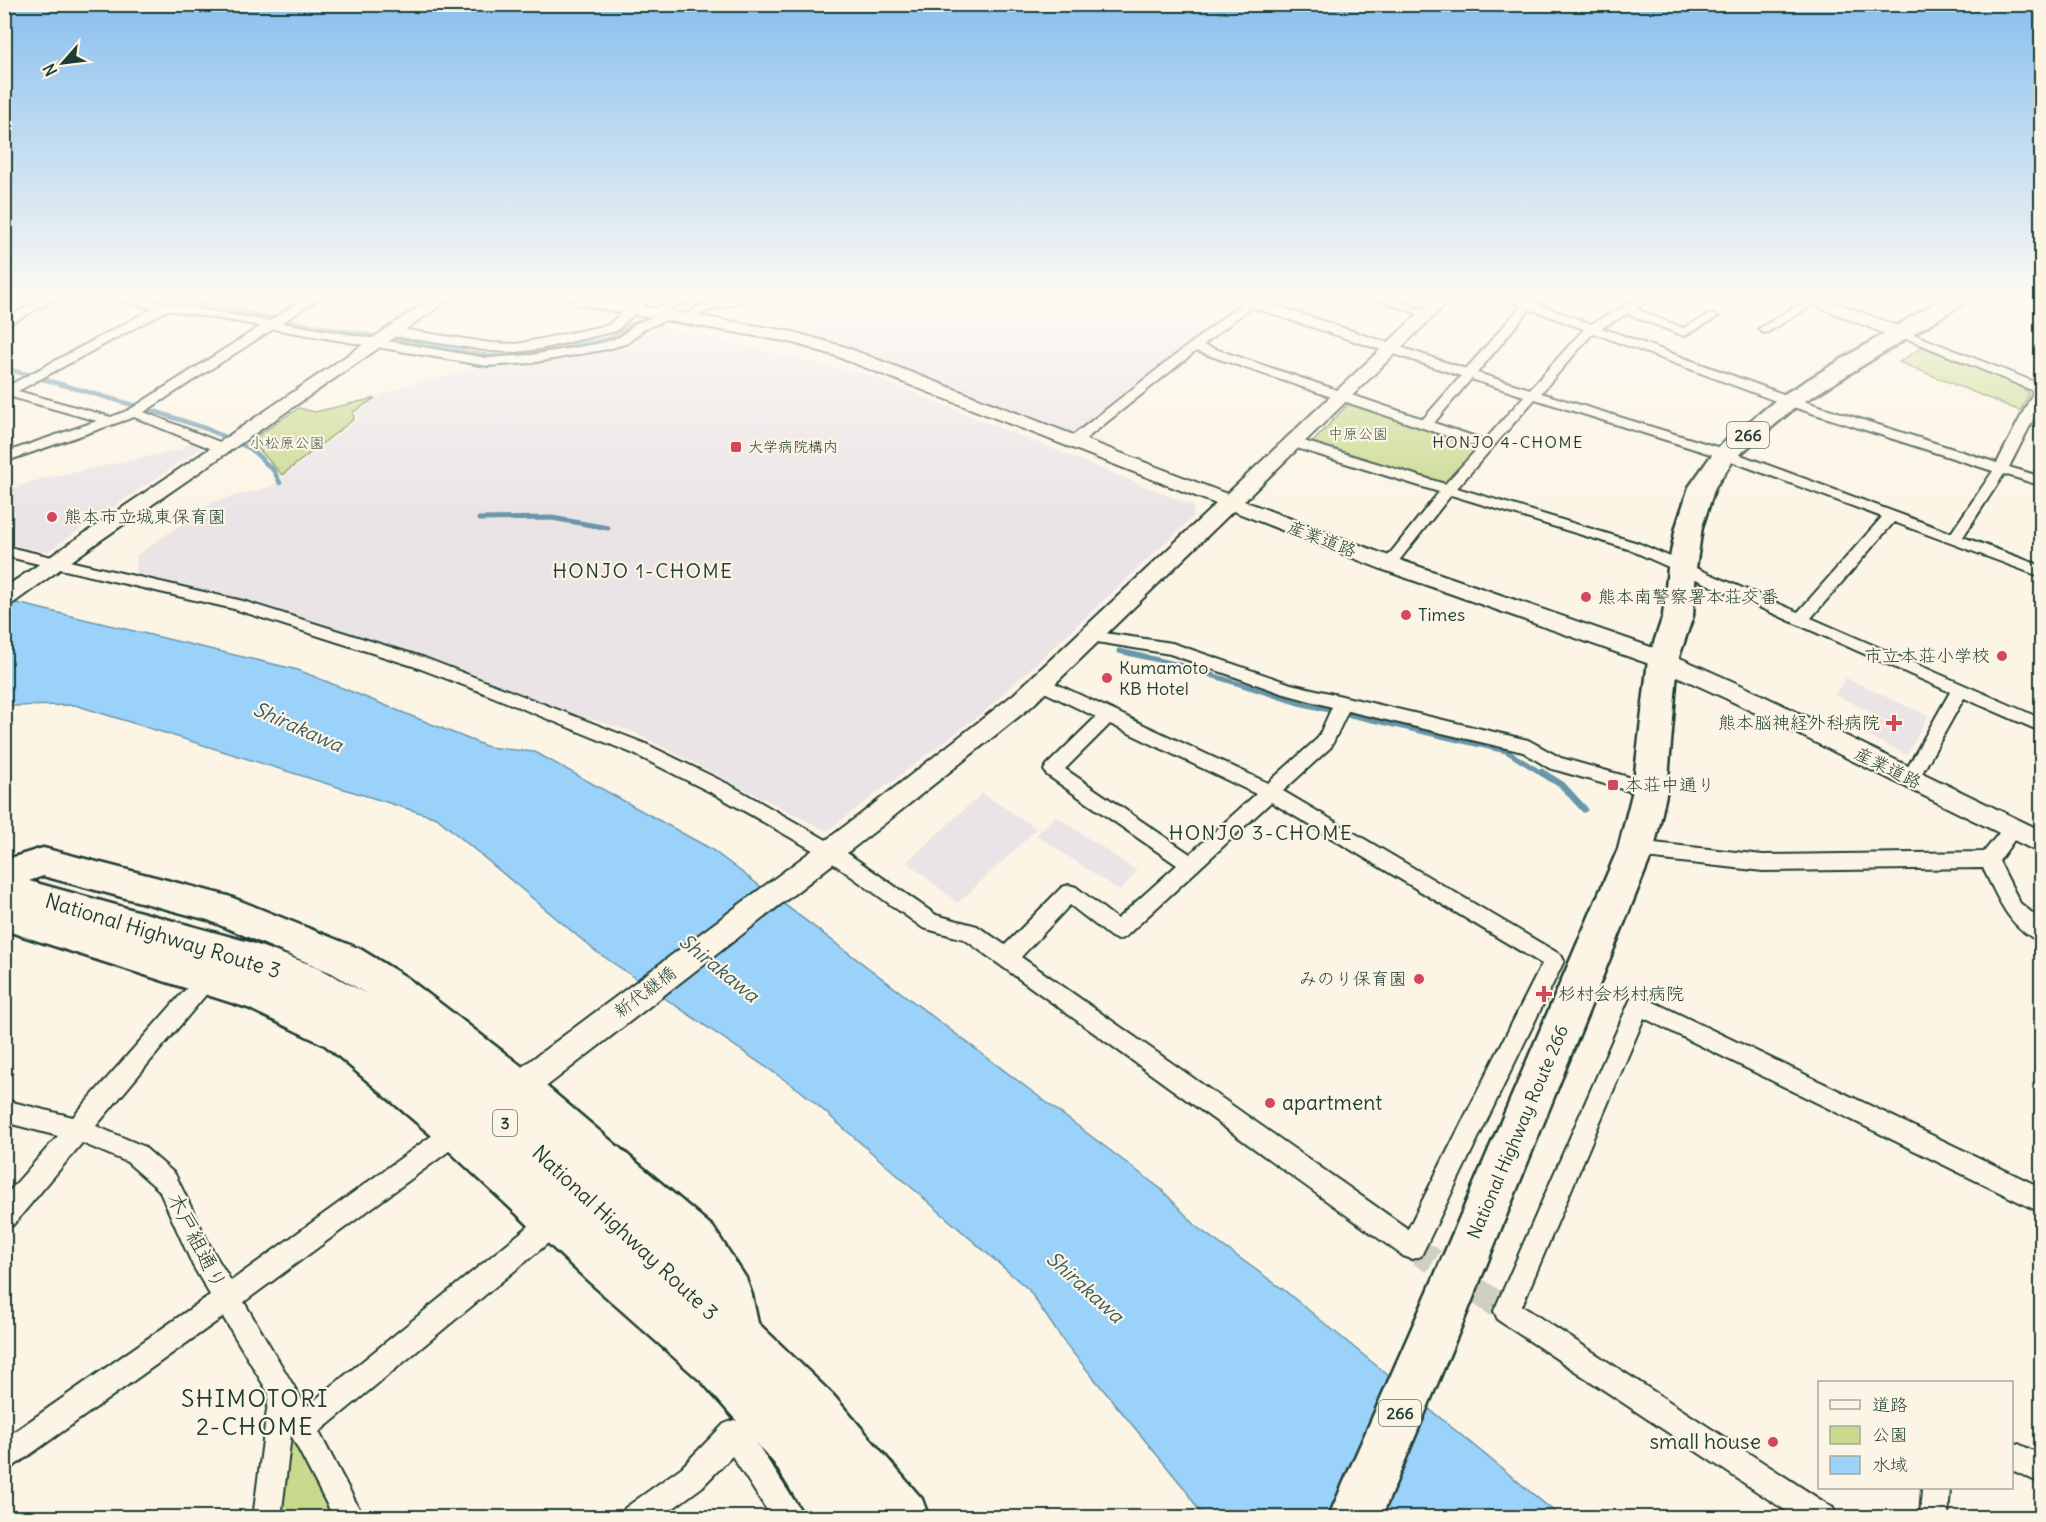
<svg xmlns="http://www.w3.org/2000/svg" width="2046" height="1522" font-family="Delius,'Klee One',sans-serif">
<rect width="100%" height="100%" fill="#fcf5e5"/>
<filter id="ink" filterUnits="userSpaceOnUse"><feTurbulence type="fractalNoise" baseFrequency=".0167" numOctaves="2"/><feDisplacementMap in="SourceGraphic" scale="12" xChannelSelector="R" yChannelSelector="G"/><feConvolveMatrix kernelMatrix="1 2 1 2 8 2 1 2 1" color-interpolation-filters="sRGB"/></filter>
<g filter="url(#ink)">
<g fill="#eae4e7">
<polygon points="831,300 1232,300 1240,303 1070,435 803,332 832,308"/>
<polygon points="647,323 872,376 1194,506 1193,517 986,710 827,831 633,732 136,574 137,555 215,501 270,487 358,419 356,412 382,395 409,385 460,373 487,362 604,346"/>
<polygon points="194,440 205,445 47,552 5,543 4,491 41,479 179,450"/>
<polygon points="1846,678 1928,716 1907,755 1858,731 1871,712 1835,695"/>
<polygon points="982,793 1037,829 958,903 907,862"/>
<polygon points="1056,816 1137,871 1120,891 1036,835"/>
</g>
<g fill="#c9d98d" stroke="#748b60" stroke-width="1.5">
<polygon points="1922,347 2015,383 2029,393 2020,411 1899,362"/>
<polygon points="375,398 353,412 354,419 282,475 257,447 248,442 299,408 315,412"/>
<polygon points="1348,404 1483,446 1450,487 1309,446"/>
<polygon points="289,1425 334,1517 281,1517"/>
</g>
<polygon fill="#9bd2fa" stroke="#6996ab" stroke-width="1.5" points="4,600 298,670 488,747 535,752 711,849 1161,1189 1198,1228 1284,1290 1561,1517 1471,1517 1462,1510 1462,1518 1203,1517 1185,1489 1064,1342 1028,1289 801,1091 594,950 437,818 75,705 5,706"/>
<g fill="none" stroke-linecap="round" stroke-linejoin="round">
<g stroke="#6996ab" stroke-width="4.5">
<polyline points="186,300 272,318 488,356 513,356 599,341 613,337 631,324"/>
<polyline points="696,303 708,300"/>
<polyline points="4,368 154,411 207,429 251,449 274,471 280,483"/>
</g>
<g stroke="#6996ab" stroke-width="5">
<polyline points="479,519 552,518 608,528"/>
<polyline points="1119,651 1180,665 1299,703 1506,751 1543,774"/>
</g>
<polyline stroke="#6996ab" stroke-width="7" points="1541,772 1562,785 1584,809"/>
<polyline stroke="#d0d0c2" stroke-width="26" stroke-dasharray="26 13" stroke-linecap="butt" points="1412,1247 1507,1311"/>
<g stroke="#1f3d34" stroke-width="4">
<g id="street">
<polygon points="40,300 54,300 4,327 4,319"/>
<path d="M 122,300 L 147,300 L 269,321 L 302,300 L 316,300 L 282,323 L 487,358 L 531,355 L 602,343 L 620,337 L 636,323 L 656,316 L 651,313 C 663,301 675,299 692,300 L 674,306 L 665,313 L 674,313 L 674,317 L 644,329 L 628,343 L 608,349 L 531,363 L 487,366 L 273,329 L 144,412 L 227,445 L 229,448 L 227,451 L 217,451 L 134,417 L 4,462 L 4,453 L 97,421 L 8,396 L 4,397 L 4,388 L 154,308 L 124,302 ZM 168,310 L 261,326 L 129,410 L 111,417 L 18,391 Z"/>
<polygon points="636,300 649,300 616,331 540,349 517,352 491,351 393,336 387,332 393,328 491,343 517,344 608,325"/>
<polygon points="724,300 745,300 743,302 707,311 691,320 683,320 681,318 699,306"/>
<path d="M 1236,300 L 1259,300 L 1466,369 L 1521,306 L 1510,300 L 1542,300 L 1538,304 L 1591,324 L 1636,300 L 1650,300 L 1636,309 L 1683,328 L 1708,315 L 1716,315 L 1718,317 L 1684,336 L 1627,314 L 1602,328 L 1794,398 L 1997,463 L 2034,391 L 1893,333 L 1899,329 L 1903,330 L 2042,385 L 2042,402 L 2009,467 L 2042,477 L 2042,486 L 2004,474 L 1963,537 L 2042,566 L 2042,577 L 1894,522 L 1811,618 L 2042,719 L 2042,732 L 1964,698 L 1916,784 L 1910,786 L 1904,784 L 1901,779 L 1950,692 L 1628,549 L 1451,495 L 1394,567 L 1384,567 L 1381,564 L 1384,561 L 1439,492 L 1287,445 L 1285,442 L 1287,439 L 1297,439 L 1445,484 L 1479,447 L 1196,351 L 1077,446 L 1067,446 L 1065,443 L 1067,440 L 1241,304 ZM 1251,307 L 1461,376 L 1423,419 L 1203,345 ZM 1530,309 L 1584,329 L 1530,389 L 1477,373 ZM 1593,333 L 1784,404 L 1993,471 L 1951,533 L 1730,451 L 1541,393 ZM 1471,379 L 1524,396 L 1485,440 L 1434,423 ZM 1535,399 L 1720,457 L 1882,517 L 1798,612 L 1638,543 L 1457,488 Z"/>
<polygon points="1378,300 1395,300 1434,314 1432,316 1424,316"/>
<polygon points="1807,300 1821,300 1768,332 1764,333 1758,329"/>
<path d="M 4,546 L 243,601 L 425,658 L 646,744 L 730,785 L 837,846 L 936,915 L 977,926 L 1005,945 L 1062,887 L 1069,885 L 1076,887 L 1117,919 L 1177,865 L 1047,775 L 1044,770 L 1047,765 L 1096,717 L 1036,688 L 1034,684 L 1036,680 L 1048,680 L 1268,783 L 1318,738 L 1332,707 L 1281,693 L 1170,654 L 1085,640 L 1083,636 L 1085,632 L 1091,631 L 1172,643 L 1291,684 L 1528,740 L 1561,758 L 1657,785 L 1659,790 L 1657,795 L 1650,797 L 1549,768 L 1523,752 L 1348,711 L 1331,747 L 1283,791 L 1561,955 L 1564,961 L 1421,1256 L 1412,1259 L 1403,1256 L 964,939 L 923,928 L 823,856 L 716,795 L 634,754 L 479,691 L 413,666 L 234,609 L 4,556 ZM 1110,724 L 1256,794 L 1190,854 L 1065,769 ZM 1271,802 L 1542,964 L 1408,1229 L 1021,957 L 1070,905 L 1111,937 L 1118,940 L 1125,937 Z"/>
<path d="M 2013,822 L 2020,824 L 2022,829 L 1999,861 L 2020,903 L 2042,921 L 2042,942 C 2010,931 1997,896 1983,868 L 1763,871 L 1636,857 L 1629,854 L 1626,849 L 1629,844 L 1636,841 L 1763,855 L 1984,852 L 2006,824 Z"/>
<polygon points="207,970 214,973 218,979 214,985 96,1126 143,1146 175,1174 211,1248 231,1281 452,1121 460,1118 468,1121 472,1129 468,1137 244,1302 306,1407 546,1212 555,1209 564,1212 567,1221 564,1230 319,1432 364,1518 334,1518 291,1435 281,1518 253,1518 269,1394 223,1317 14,1466 4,1470 4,1439 210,1295 193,1266 159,1190 127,1162 82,1143 13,1225 4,1228 4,1197 58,1136 4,1122 4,1100 73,1117 200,973"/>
<polygon points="1639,995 2042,1188 2042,1213 1644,1018 1522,1306 1833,1508 1837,1518 1797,1518 1498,1320 1494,1311 1628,1005 1631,998"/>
<polygon points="734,1420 744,1424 799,1508 803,1518 772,1518 732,1456 702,1487 660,1518 621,1518 625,1508 682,1467 724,1424"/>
<polygon points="2012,1441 2042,1455 2042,1484 2012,1470"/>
<polygon points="1922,1488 1950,1488 1948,1518 1920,1518"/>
</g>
</g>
<g stroke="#1f3d34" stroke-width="4">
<g id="secondary">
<polygon points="429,300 448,300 98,542 12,604 4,606 4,588"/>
<polygon points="571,300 606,300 793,332 845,347 1227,494 1433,300 1450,300 1244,501 1397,559 1671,654 1743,686 2042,831 2042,854 1725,698 1655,666 1381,569 1233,511 1032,706 879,828 529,1100 518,1104 507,1100 502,1089 507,1078 861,814 1014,694 1216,504 833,355 790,342 579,305"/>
<polygon points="1807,300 1829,300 1905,329 1907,333 1905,337 1893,337 1809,303"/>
</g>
</g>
<g stroke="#1f3d34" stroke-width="5">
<g id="highway">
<polygon points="1940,300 1966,300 1962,304 1797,406 1734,459 1715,487 1702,527 1696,568 1693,616 1678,660 1667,790 1654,849 1469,1308 1381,1518 1328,1518 1428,1291 1618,849 1633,790 1648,660 1663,616 1668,568 1676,527 1689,487 1716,449 1781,396"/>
<path d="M 43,848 L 228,896 L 360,949 L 406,977 L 533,1075 L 713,1227 L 746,1278 L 752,1295 L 758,1323 L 833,1395 L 922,1499 L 929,1518 L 869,1518 L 861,1509 L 865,1518 L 808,1518 L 774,1463 L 703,1383 L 586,1279 L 443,1145 L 325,1045 L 248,1008 L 4,930 L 4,860 ZM 43,876 L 208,920 L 332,973 L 367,994 L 317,967 L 249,942 L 29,881 Z"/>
</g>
</g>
<use href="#street" fill="#fcf5e5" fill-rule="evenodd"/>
<use href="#secondary" fill="#fcf5e5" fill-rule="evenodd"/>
<use href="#highway" fill="#fcf5e5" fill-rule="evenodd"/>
</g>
</g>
<linearGradient id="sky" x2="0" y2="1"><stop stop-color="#89c0ef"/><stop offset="0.58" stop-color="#fefaf3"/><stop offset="1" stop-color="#fefaf3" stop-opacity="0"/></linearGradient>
<rect width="2046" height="513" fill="url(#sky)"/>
<g fill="#d1495b" stroke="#fcf5e5" stroke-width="2">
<rect x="730" y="441" width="12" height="12" rx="3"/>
<circle cx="52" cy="517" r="6"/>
<circle cx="1586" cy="597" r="6"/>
<circle cx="1406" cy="615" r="6"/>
<circle cx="2002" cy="656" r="6"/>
<circle cx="1107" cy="678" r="6"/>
<path d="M1891 714h6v6h6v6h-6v6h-6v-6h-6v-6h6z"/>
<rect x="1607" y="779" width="12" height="12" rx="3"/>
<circle cx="1419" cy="979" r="6"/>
<path d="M1541 985h6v6h6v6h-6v6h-6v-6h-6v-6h6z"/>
<circle cx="1270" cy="1103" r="6"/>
<circle cx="1773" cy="1442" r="6"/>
</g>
<g text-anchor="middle" stroke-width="4.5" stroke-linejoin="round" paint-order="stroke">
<g font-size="15" fill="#415c46" stroke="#fcf5e5">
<text x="1358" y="439">中原公園</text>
<text x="287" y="448">小松原公園</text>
</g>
<g font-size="15" fill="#1f3d34" stroke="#fcf5e5" text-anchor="start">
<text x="748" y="452">大学病院構内</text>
</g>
<g fill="#fcf5e5" stroke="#617469" stroke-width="1.5">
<rect x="1727" y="422" width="42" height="26" rx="4.5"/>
<rect x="493" y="1110" width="24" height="26" rx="4.5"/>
<rect x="1379" y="1400" width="42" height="26" rx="4.5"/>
</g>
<g font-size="16" font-weight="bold" fill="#1f3d34">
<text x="1748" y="441">266</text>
<text x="505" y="1129">3</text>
<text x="1400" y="1419">266</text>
</g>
<g font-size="16" letter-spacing="1.5" fill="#1f3d34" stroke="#fcf5e5">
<text x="1508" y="448">HONJO 4-CHOME</text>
</g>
<g font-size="18" fill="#1f3d34" stroke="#fcf5e5" text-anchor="start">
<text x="64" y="523">熊本市立城東保育園</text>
<text x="1598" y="603">熊本南警察署本荘交番</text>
<text x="1418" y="621">Times</text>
<text x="1990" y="662" text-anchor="end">市立本荘小学校</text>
<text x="1119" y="674">Kumamoto<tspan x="1119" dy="21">KB Hotel</tspan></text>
<text x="1880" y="729" text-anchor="end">熊本脳神経外科病院</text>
<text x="1625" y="791">本荘中通り</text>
<text x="1407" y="985" text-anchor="end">みのり保育園</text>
<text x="1558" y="1000">杉村会杉村病院</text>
</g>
<g font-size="18" fill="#1f3d34" stroke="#fcf5e5">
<text transform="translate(1322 539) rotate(21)" y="6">産業道路</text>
<text transform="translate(1888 768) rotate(26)" y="6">産業道路</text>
<text transform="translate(645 992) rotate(-37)" y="6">新代継橋</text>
<text transform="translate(1518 1132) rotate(-67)" y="6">National Highway Route 266</text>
</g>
<g font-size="20" letter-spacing="1.5" fill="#1f3d34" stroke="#fcf5e5">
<text x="643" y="578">HONJO 1-CHOME</text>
<text x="1261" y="840">HONJO 3-CHOME</text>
</g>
<g font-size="20" font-style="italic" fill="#385b5c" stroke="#fcf5e5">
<text transform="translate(298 727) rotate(24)" y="7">Shirakawa</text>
<text transform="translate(719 968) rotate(39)" y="7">Shirakawa</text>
<text transform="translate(1085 1287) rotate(42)" y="7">Shirakawa</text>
</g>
<g font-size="21" fill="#1f3d34" stroke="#fcf5e5">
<text transform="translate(163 936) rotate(17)" y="7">National Highway Route 3</text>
<text transform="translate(625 1233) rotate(43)" y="7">National Highway Route 3</text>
<text transform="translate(197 1241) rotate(63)" y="7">木戸組通り</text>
</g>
<g font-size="21" fill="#1f3d34" stroke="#fcf5e5" text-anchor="start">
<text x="1282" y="1110">apartment</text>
<text x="1761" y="1449" text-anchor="end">small house</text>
</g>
<g font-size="24" letter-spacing="1.5" fill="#1f3d34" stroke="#fcf5e5">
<text x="255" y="1407">SHIMOTORI<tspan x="255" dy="28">2-CHOME</tspan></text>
</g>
</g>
<rect width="2046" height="1522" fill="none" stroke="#fcf5e5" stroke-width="24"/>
<rect x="12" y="12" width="2022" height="1498" fill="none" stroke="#1f3d34" stroke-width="2" filter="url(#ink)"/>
<rect x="1818" y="1381" width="195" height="108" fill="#fcf5e5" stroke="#a4ab9e" stroke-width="1.5"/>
<rect x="1830" y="1400" width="30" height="9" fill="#fcf5e5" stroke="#a4ab9e" stroke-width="1.5"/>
<text x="1872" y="1411" font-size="18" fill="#1f3d34">道路</text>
<rect x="1830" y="1426" width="30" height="18" fill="#c9d98d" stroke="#a4ab9e" stroke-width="1.5"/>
<text x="1872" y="1441" font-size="18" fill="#1f3d34">公園</text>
<rect x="1830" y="1456" width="30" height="18" fill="#9bd2fa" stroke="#a4ab9e" stroke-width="1.5"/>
<text x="1872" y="1471" font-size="18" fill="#1f3d34">水域</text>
<g transform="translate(63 63) rotate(242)" stroke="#fcf5e5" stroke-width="4.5" paint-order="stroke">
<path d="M0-4.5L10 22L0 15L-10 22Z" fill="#1f3d34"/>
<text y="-9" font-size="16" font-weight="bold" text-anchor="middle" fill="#1f3d34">N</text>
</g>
</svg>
